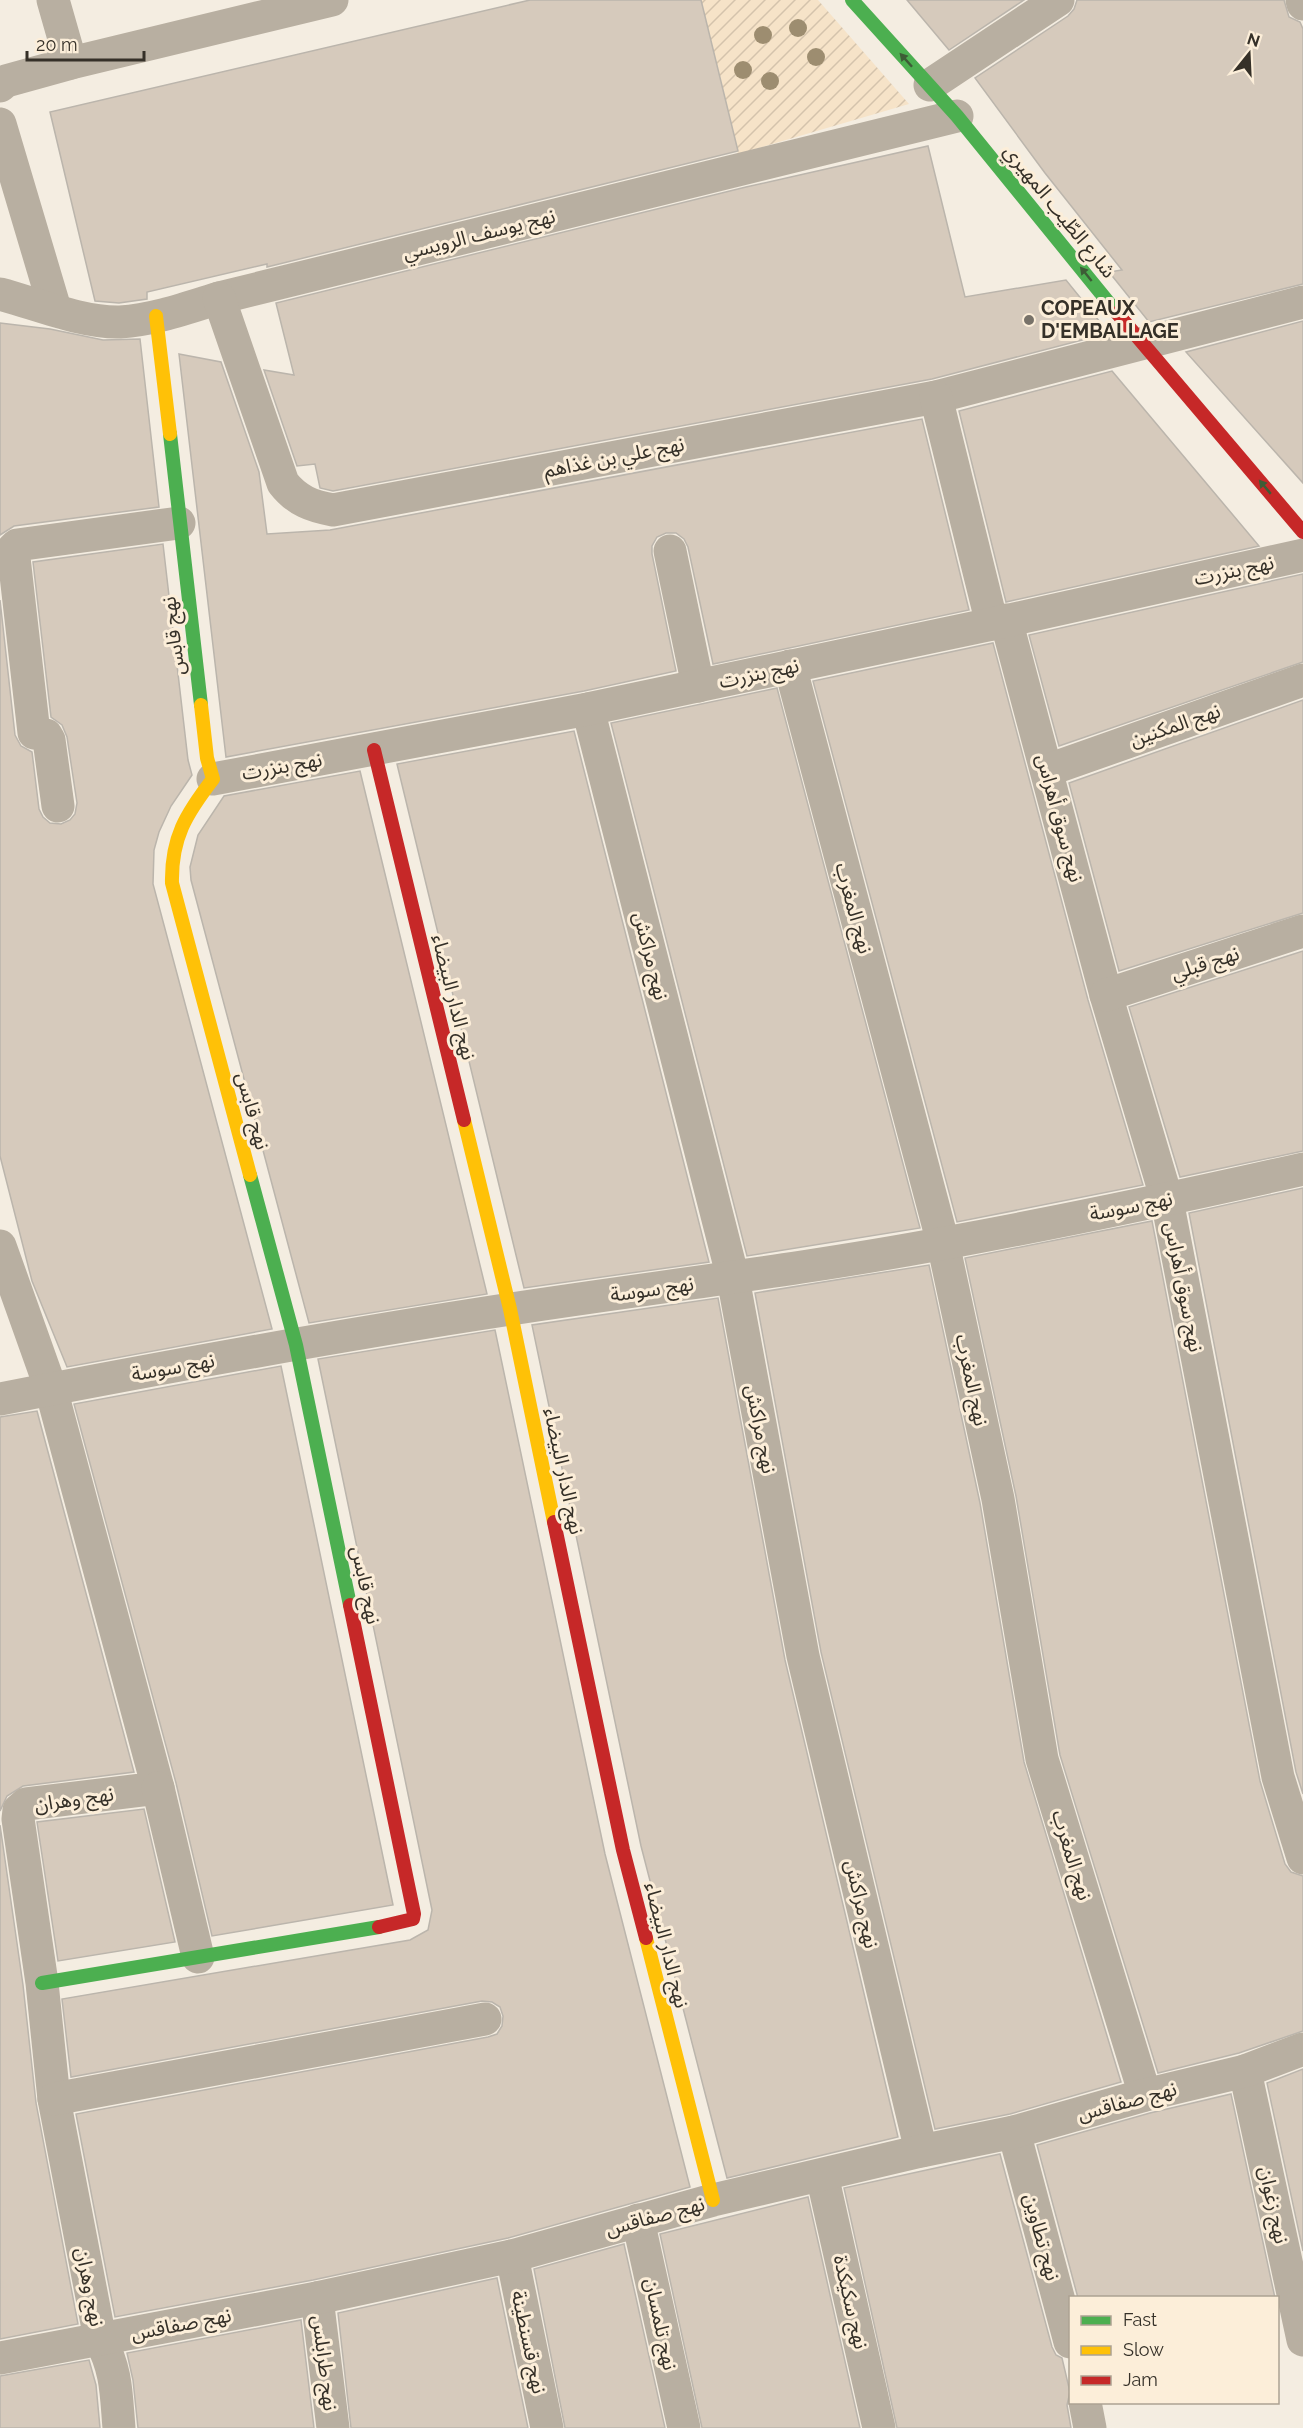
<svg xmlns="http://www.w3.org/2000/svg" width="1303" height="2428" font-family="Raleway,'Noto Sans Arabic',sans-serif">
<defs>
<pattern id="garden-furrows" width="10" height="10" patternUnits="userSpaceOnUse" patternTransform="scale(1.5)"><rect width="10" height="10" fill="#f6e3c8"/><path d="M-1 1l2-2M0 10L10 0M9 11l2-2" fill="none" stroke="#d4c3ac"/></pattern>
</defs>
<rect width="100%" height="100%" fill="#f4ede1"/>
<polygon fill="url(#garden-furrows)" points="701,0 818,0 909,104 738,154"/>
<g fill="#d6cabc" stroke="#bbb5ac" stroke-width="1.5">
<polygon points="530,0 701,0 738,151 267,267 267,264 147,292 147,299 119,303 95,301 50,112"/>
<polygon points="907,0 1024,0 949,50"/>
<polygon points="1077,0 1284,0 1289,17 1300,22 1303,29 1303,284 1149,322 1109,272 1122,270 1045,173 975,78 1068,16 1074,9"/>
<polygon points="928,146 965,297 1066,280 1109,333 932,379 333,491 320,488 315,464 297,466 264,370 294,375 276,303 746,187"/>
<polygon points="1303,321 1303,483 1186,352"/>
<polygon points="0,323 50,329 103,340 140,339 159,507 14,526 0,535"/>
<polygon points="179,354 221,362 259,472 267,534 330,530 922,419 969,610 713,664 688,547 684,539 676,533 666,533 657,537 652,546 652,554 676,671 584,691 226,757"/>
<polygon points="1112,371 1259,546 1006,602 959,411"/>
<polygon points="163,544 188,760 192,775 171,806 159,832 154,850 153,884 272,1329 67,1367 32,1281 0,1156 0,600 15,735 21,746 32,752 39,809 43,817 50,823 61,824 70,820 75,814 77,803 67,737 62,725 51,717 33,562"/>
<polygon points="1303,574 1303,662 1059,746 1029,635"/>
<polygon points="993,643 1088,1000 1143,1185 957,1222 813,681"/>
<polygon points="777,688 920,1228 747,1256 611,723"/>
<polygon points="1303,700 1303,913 1119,971 1069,783"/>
<polygon points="574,731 709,1262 524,1288 397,764"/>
<polygon points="360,771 487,1294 309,1323 191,880 190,867 198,835 224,796"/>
<polygon points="1303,951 1303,1151 1180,1177 1129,1007"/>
<polygon points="1303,1188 1303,1794 1296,1772 1189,1213"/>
<polygon points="1152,1221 1260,1781 1285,1864 1291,1872 1303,1876 1303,2031 1239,2053 1158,2073 1060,1755 1016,1496 965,1258"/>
<polygon points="929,1265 980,1503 1024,1762 1121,2082 1010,2114 935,2129 821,1652 755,1293"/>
<polygon points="718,1298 785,1660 898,2137 727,2178 641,1846 532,1325"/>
<polygon points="495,1330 605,1854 690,2187 508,2238 313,2280 115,2317 76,2114 488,2037 497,2034 502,2026 503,2016 500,2007 492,2002 482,2001 71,2077 62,1999 410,1940 428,1930 432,1910 318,1359"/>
<polygon points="281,1366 393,1905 212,1936 176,1783 74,1404"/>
<polygon points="37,1411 134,1772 23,1786 7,1796 0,1811 0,1417"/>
<polygon points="144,1809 175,1942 58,1961 37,1822"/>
<polygon points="0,1825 23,1985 36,2103 78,2324 0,2339"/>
<polygon points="1303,2069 1303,2251 1267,2083"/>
<polygon points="1231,2094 1275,2298 1078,2298 1037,2145 1150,2113"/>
<polygon points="1000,2154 1052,2347 1056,2355 1062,2358 1070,2392 1067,2405 1071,2428 897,2428 844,2188"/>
<polygon points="808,2197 860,2428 702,2428 660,2234"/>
<polygon points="624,2244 665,2428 565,2428 534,2269"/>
<polygon points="497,2278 528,2428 351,2428 338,2313"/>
<polygon points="301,2320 314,2428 138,2428 133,2380 127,2353"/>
<polygon points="89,2360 96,2385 100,2428 0,2428 0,2376"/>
</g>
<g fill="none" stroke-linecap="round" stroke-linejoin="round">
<g stroke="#b8afa1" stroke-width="33">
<polyline points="53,0 71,63"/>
<polyline points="1302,0 1303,4"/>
<polyline points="930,85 1058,0"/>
<polyline points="0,86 6,81 71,63 332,0"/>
<polyline points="0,124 55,309"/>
<path d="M 0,294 C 37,304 83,323 120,322 C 154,320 187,308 219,298 L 957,116"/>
<path d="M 219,298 L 283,483 C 297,501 312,506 333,510 L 936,397 L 1303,302"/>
<polyline points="936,397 992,624"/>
<polyline points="670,551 698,686"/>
<polyline points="1006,620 1106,995 1167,1200 1278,1777 1303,1858"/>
<polyline points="790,666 943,1243 998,1499 1042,1759 1145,2095"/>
<polyline points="588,709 733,1278 803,1656 921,2151"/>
<polyline points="1048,770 1303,680"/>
<polyline points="213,779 588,709 992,624 1303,555"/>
<polyline points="58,806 49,740 46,735 34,733 13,549 17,545 179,523"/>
<polyline points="1106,995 1303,931"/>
<path d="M 0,1246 L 51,1389 L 158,1788 L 26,1804 L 19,1810 L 18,1819 L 42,1983 L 54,2099 L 100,2339 C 117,2371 116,2393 119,2428"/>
<path d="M 0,1399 C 170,1366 340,1335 511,1309 C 655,1287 801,1270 945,1243 C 1065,1221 1184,1196 1303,1169"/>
<polyline points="158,1788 198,1957"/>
<polyline points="1245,2071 1303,2340"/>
<polyline points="54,2099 485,2019"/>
<polyline points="1014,2132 1070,2342"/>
<polyline points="822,2175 879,2428"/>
<polyline points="638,2220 684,2428"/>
<polyline points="512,2256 547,2428"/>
<polyline points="317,2298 333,2428"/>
<polyline points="0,2358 317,2298 512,2256 713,2200 921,2151 1014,2132 1145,2095 1245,2071 1303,2049"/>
<polyline points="1085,2402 1090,2428"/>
</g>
<g stroke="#4caf50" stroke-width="14">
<polyline points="852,0 957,116 1117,313"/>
<polyline points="170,434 201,705"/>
<polyline points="250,1175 296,1345 350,1605"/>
<polyline points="42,1983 379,1927"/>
</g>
<g stroke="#ffc107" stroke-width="14">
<polyline points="156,316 170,434"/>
<path d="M 201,705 L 207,758 L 213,779 C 186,814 171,838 172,883 L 250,1175"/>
<polyline points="464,1120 510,1309 554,1522"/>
<polyline points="646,1938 713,2200"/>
</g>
<g stroke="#c62828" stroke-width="14">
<polyline points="1117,313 1303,532"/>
<polyline points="374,750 464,1120"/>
<polyline points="554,1522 623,1850 646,1938"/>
<polyline points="350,1605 414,1914 413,1919 379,1927"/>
</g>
</g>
<g fill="#9d8d70">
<circle cx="798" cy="28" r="9"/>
<circle cx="763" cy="35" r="9"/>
<circle cx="816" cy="57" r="9"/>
<circle cx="743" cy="70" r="9"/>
<circle cx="770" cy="81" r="9"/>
</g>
<defs><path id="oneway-solid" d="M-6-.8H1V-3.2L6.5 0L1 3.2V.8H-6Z" transform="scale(1.5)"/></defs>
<g fill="#3d5c36">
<use href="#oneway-solid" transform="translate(906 60) rotate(-132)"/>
<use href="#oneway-solid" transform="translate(1086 274) rotate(-129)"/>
<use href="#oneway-solid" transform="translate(1265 487) rotate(-130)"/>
</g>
<circle fill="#787269" stroke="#fceed9" stroke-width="2" cx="1029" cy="320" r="6"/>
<g text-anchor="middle" stroke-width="6" stroke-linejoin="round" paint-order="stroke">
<g font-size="20" fill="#353028" stroke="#fceed9">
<text transform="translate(1060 211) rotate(51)" y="7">شارع الطّيب المهيري</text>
<text transform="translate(479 234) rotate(-14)" y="7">نهج يوسف الرويسي</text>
<text transform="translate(614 457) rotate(-11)" y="7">نهج علي بن غذاهم</text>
<text transform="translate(1234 570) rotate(-12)" y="7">نهج بنزرت</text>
<text transform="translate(173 636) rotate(-97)" y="7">نهج قابس</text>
<text transform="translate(759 673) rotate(-12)" y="7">نهج بنزرت</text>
<text transform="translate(1175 725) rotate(-19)" y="7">نهج المكنين</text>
<text transform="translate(282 766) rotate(-10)" y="7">نهج بنزرت</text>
<text transform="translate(1060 818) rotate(75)" y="7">نهج سوق أهراس</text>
<text transform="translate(854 908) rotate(75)" y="7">نهج المغرب</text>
<text transform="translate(651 956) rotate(76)" y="7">نهج مراكش</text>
<text transform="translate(1205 963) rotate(-18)" y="7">نهج قبلي</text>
<text transform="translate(454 997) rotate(76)" y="7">نهج الدار البيضاء</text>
<text transform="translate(253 1111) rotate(75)" y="7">نهج قابس</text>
<text transform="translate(1131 1206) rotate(-11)" y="7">نهج سوسة</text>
<text transform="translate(1184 1287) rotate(79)" y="7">نهج سوق أهراس</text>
<text transform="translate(652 1289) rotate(-8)" y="7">نهج سوسة</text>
<text transform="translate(173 1367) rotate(-10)" y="7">نهج سوسة</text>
<text transform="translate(972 1380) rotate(78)" y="7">نهج المغرب</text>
<text transform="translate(761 1429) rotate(79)" y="7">نهج مراكش</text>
<text transform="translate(564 1471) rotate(78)" y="7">نهج الدار البيضاء</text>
<text transform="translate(366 1585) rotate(78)" y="7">نهج قابس</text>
<text transform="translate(74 1799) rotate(-8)" y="7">نهج وهران</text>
<text transform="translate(1072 1855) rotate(73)" y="7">نهج المغرب</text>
<text transform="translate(862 1904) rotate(77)" y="7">نهج مراكش</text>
<text transform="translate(667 1945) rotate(76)" y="7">نهج الدار البيضاء</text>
<text transform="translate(1127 2101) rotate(-15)" y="7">نهج صفاقس</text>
<text transform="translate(1274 2205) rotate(78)" y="7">نهج زغوان</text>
<text transform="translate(655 2216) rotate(-15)" y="7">نهج صفاقس</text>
<text transform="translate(1042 2237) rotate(75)" y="7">نهج تطاوين</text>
<text transform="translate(90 2287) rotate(79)" y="7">نهج وهران</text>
<text transform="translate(851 2302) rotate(77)" y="7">نهج سكيكدة</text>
<text transform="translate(181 2324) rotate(-11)" y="7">نهج صفاقس</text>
<text transform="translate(661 2324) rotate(78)" y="7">نهج تلمسان</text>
<text transform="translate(529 2342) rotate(78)" y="7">نهج قسنطينة</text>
<text transform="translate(325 2363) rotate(83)" y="7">نهج طرابلس</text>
</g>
<g font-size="20" font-weight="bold" fill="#353028" stroke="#fceed9" text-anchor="start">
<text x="1041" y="315">COPEAUX<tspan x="1041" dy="23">D'EMBALLAGE</tspan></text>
</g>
</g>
<rect x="1069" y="2296" width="210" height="108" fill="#fceed9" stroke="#aca292" stroke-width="1.5"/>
<rect x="1081" y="2316" width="30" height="9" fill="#4caf50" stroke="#aca292" stroke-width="1.5"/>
<text x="1123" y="2326" font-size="18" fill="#353028">Fast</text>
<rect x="1081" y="2346" width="30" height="9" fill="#ffc107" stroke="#aca292" stroke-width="1.5"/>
<text x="1123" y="2356" font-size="18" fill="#353028">Slow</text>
<rect x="1081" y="2376" width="30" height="9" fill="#c62828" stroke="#aca292" stroke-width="1.5"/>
<text x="1123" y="2386" font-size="18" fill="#353028">Jam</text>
<g transform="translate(1249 54) rotate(18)" stroke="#fceed9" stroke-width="4.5" paint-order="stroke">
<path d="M0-4.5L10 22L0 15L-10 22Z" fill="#353028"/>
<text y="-9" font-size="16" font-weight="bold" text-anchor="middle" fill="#353028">N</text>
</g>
<path d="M27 51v9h117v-9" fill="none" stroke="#353028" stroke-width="3"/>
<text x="36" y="51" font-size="18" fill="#353028" stroke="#fceed9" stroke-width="4.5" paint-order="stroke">20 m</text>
</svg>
